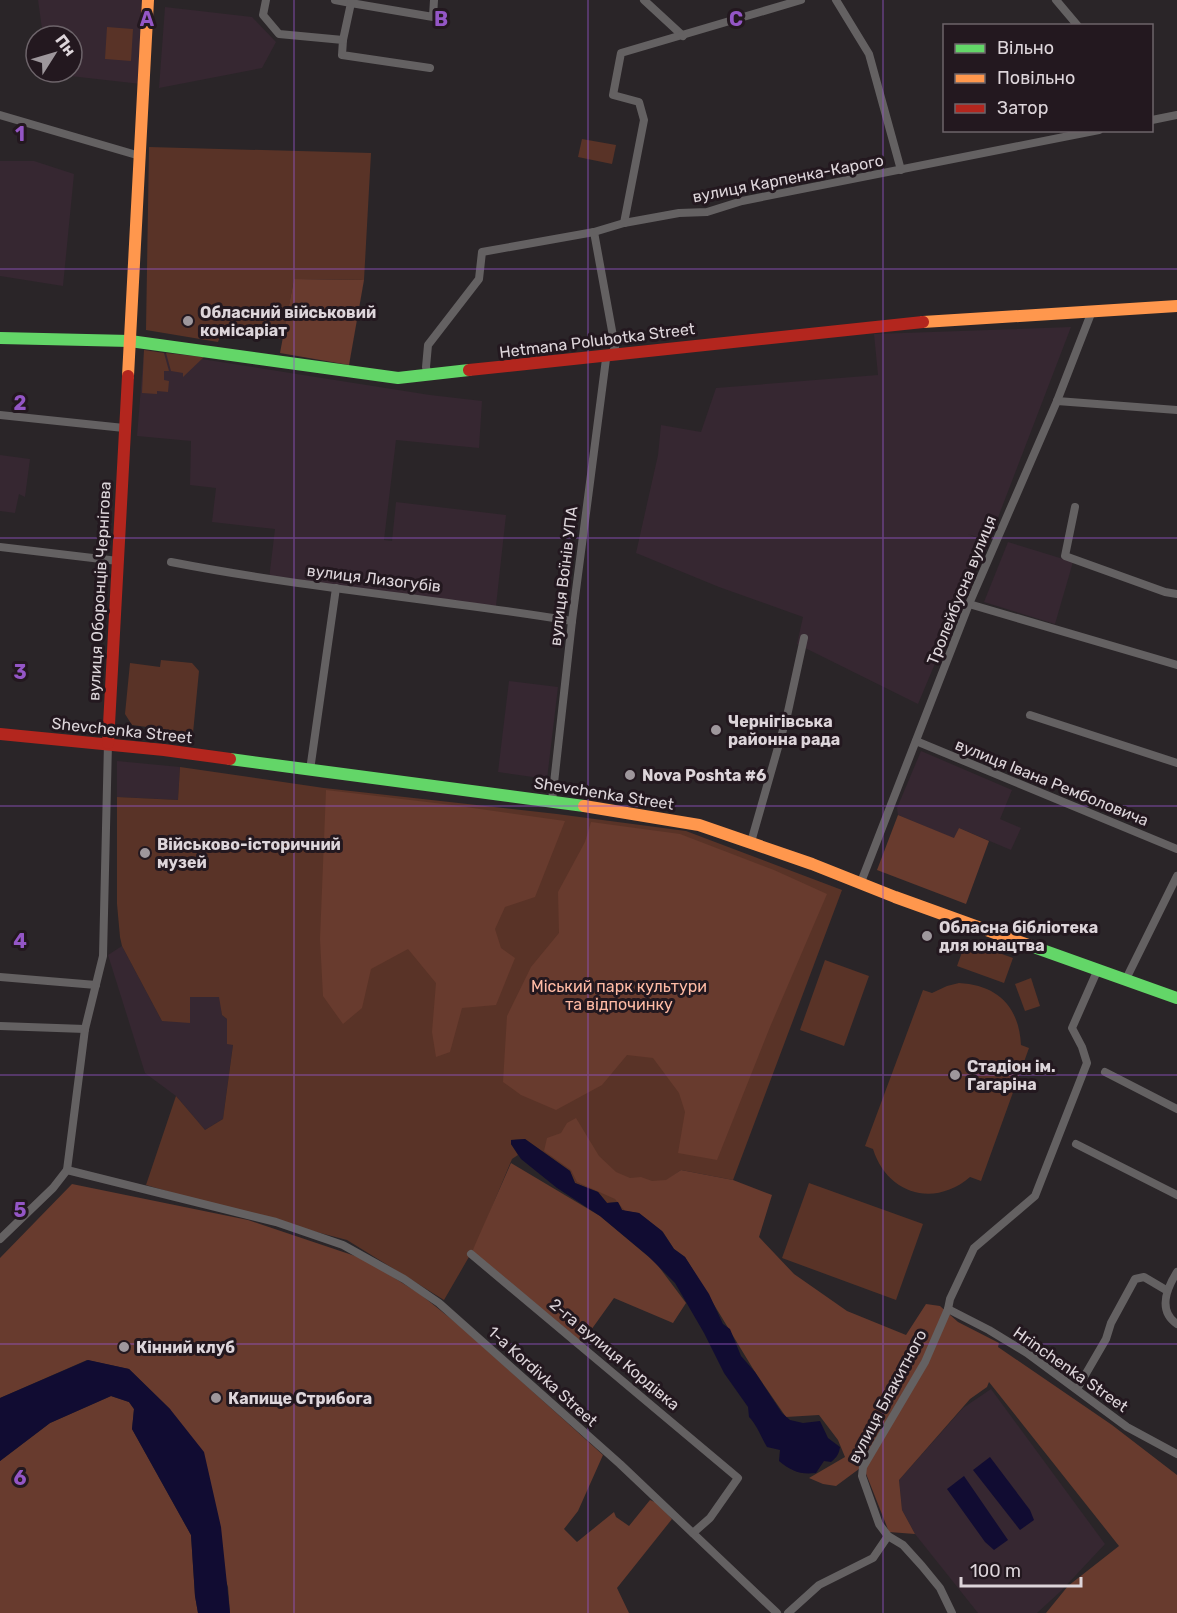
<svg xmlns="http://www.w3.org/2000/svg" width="1177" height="1613" font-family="Rubik,sans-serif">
<rect width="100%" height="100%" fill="#2a2528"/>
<g fill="#362731">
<polygon points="38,0 144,0 141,84 70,76 70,72 72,72 72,36 43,36"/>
<polygon points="165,7 252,17 276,42 262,68 159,88"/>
<polygon points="0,161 34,161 74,174 63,286 0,276"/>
<polygon points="1071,327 989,541 968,534 986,542 918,704 797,644 803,617 719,587 636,553 658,455 661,425 701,432 716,388 878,375 874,334"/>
<polygon points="144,350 430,395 482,401 479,448 396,440 384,540 392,541 396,502 506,515 496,606 269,579 275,529 212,522 216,488 190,485 191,441 137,436"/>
<polygon points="0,455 30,459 25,497 19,494 15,513 0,511"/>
<polygon points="1008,542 1073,562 1055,624 984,602"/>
<polygon points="509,681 558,687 547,779 498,772"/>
<polygon points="921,751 1012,790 1000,819 1021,828 1011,850 959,828 955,839 898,815 897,808"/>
<polygon points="117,761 180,767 178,800 117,797"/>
<polygon points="122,946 162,1021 190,997 220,997 222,1015 227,1019 227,1043 233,1045 223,1119 205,1130 176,1096 145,1073 108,955"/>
<polygon points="991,1389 1105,1544 1061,1591 1037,1613 978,1613 915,1534 902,1510 899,1480 963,1408"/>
</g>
<g fill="#593327">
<polygon points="107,27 133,29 131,61 105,59"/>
<polygon points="582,139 616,145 612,164 578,157"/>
<polygon points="149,147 371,153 364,280 294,279 283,339 222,331 218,342 146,330"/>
<polygon points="144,350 164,353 169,371 164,371 164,380 169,381 168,392 157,391 157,394 142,393"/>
<polygon points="166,353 204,357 183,377 183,373 171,371"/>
<polygon points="161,660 192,663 199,671 193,733 132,725 125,714 130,663 160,667"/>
<polygon points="180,767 324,788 557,814 686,831 842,890 733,1180 681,1170 625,1211 622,1210 618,1202 607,1203 598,1192 575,1183 570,1171 525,1139 511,1140 511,1144 518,1155 512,1159 477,1243 444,1300 347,1240 232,1210 146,1185 176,1096 205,1130 223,1119 233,1045 227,1044 227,1019 222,1015 219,997 190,997 190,1023 162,1021 122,946 120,937 117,904 117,797 178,800"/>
<polygon points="966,941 1013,958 1004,983 957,966"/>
<polygon points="825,960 869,976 844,1046 800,1030"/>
<polygon points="1031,978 1040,1006 1025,1011 1015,984"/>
<path d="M 959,983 C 997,985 1019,1006 1021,1045 L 1029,1048 L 981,1181 L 970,1177 C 934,1208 887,1194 873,1149 L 865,1146 L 923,990 L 932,993 L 947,986 Z"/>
<polygon points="809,1183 923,1224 896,1300 782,1258"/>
</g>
<g fill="#683b2e">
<polygon points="294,279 364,280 349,365 280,353"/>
<polygon points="326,790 452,805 565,821 535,897 505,907 495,929 501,948 515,958 496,1005 462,1008 450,1052 436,1057 432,1032 436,983 408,949 371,969 362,1008 343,1024 323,996 320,939"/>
<polygon points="898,815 954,838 959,828 989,841 966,904 877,870"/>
<polygon points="591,822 680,834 774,870 827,894 770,1027 717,1160 678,1153 685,1112 679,1093 653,1058 627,1055 602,1085 556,1110 521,1095 503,1082 507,1016 531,967 559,933 558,892 585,842"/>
<polygon points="576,1118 599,1156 616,1172 630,1178 641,1177 652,1181 666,1180 681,1170 733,1180 772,1195 759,1237 794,1274 847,1311 906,1335 926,1304 940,1306 958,1322 999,1343 998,1347 1112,1425 1177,1475 1177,1613 1046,1613 1068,1586 1119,1546 989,1382 987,1387 970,1399 899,1480 902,1510 915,1534 889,1532 863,1466 836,1486 823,1484 809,1478 845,1457 838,1440 819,1415 786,1417 755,1372 685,1257 674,1249 663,1232 639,1213 625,1211 615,1199 577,1182 571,1170 544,1151 547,1138 561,1133 567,1123"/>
<polygon points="511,1163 600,1216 656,1263 686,1303 673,1323 614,1298 581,1344 471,1254"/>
<polygon points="72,1184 248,1220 364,1259 420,1294 460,1326 603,1455 578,1511 564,1529 577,1542 614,1512 616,1517 629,1526 650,1500 657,1503 672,1519 617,1588 629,1613 230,1613 228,1587 170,1409 129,1369 87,1360 0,1398 0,1258"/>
<polygon points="111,1396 129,1402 134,1409 132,1429 191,1535 195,1596 198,1613 0,1613 0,1461 50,1423"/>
</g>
<g fill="#110c32">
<path d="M 525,1139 L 570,1171 L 575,1183 L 598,1192 L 607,1203 L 618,1202 L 622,1210 L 639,1213 L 662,1231 L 674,1249 L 685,1257 L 709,1294 L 723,1324 L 730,1329 L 741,1356 L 755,1372 L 782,1413 L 790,1420 L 803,1423 L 820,1421 L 828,1438 L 840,1447 C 839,1454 837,1457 831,1462 L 824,1461 L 816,1473 C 800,1475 791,1471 779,1461 L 780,1450 L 767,1447 C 761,1437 757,1425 749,1417 L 748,1407 L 724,1373 L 704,1333 L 675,1283 L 648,1256 L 600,1216 L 557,1188 L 521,1159 L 511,1144 L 511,1140 Z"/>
<polygon points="88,1360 129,1369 170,1409 204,1452 221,1527 230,1613 198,1613 195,1596 191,1535 132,1429 134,1409 129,1402 111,1396 50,1423 0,1461 0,1398"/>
<polygon points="990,1457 1030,1510 1034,1520 1020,1530 973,1470"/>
<polygon points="964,1476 1008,1540 994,1550 985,1542 947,1489"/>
</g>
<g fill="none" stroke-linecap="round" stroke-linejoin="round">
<g stroke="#646162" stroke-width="8">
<polyline points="266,0 263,15 279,34 343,40 342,55 430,68"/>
<polyline points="335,0 351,3"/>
<polyline points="644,0 683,36"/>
<polyline points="836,0 869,54 901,170"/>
<polyline points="1056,0 1078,26"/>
<polyline points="343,40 351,3 433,17 434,0"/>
<polyline points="0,115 140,156"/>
<polyline points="1152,120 1177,115"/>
<polyline points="624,223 644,120 639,102 613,95 621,53 801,0"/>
<polyline points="594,232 615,347 612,354"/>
<polyline points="428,376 426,367 428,345 479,279 482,252 594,232 624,223 679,213 707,212 742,201 1099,130"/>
<polyline points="1057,401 1177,410"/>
<polyline points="0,415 124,428"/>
<polyline points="1075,507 1065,556 1165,592 1177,594"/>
<polyline points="0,547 118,561"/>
<path d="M 171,562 C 304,588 439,599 572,621"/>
<polyline points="969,604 1177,665"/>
<polyline points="1030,715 1177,763"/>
<polyline points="916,741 1177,849"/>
<polyline points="310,770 336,588"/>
<polyline points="552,801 572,621 606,359 605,355"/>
<polyline points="751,842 787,716 804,638"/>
<polyline points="861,882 969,604 1057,401 1092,311"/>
<polyline points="0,977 96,985"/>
<polyline points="1126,979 1177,876"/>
<polyline points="0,1026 85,1029"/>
<polyline points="1105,1072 1177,1109"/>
<polyline points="1076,1144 1177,1195"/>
<polyline points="67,1170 276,1222 343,1245 404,1279 439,1303 620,1464 777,1613"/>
<polyline points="0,1239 53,1188 67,1170 85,1029 103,956 108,743"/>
<polyline points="471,1254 738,1478 710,1518 693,1533"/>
<path d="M 1177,1272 C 1167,1288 1157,1310 1177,1324"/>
<polyline points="948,1309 989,1330 1027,1353 1127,1427 1177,1454"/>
<polyline points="1077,1389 1106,1339 1111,1323 1135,1279 1144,1277 1166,1290"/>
<polyline points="788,1613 819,1585 873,1558 888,1536"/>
<polyline points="952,1613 940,1588 922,1566 903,1545 888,1536 879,1524 862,1476 863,1467 925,1362 948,1309 950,1299 974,1248 1035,1196 1087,1063 1082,1047 1072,1028 1098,969"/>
</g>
<g stroke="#63d668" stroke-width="12">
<polyline points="0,338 130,341 398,378 469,370"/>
<polyline points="230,759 584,806"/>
<polyline points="1031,946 1177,998"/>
</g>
<g stroke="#ff974d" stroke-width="12">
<polyline points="923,322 1177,306"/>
<polyline points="128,376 148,0"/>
<polyline points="584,806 699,825 812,864 895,897 1031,946"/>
</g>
<g stroke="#b3261e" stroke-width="12">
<polyline points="469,370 923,322"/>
<polyline points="0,734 164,750 230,759"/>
<polyline points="108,743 128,376"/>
</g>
</g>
<path fill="none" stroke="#9456c6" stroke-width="1.5" stroke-opacity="0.55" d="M 294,0 L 294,1613M 588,0 L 588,1613M 883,0 L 883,1613M 0,269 L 1177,269M 0,538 L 1177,538M 0,806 L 1177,806M 0,1075 L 1177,1075M 0,1344 L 1177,1344"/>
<g fill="#9e979c" stroke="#23181f" stroke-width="2">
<circle cx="188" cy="321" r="6"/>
<circle cx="716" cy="730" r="6"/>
<circle cx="630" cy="775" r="6"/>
<circle cx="145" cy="853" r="6"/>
<circle cx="927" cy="936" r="6"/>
<circle cx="955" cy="1075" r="6"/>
<circle cx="124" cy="1347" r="6"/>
<circle cx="216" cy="1398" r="6"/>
</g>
<g text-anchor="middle" stroke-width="6" stroke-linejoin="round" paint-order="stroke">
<g font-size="16" fill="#ddd5da" stroke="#23181f">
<text transform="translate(788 178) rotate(-11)" y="6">вулиця Карпенка-Карого</text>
<text transform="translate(597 340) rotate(-7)" y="6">Hetmana Polubotka Street</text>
<text transform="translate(563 576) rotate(-83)" y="6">вулиця Воїнів УПА</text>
<text transform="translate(374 578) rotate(7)" y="6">вулиця Лизогубів</text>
<text transform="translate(961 590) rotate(-68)" y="6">Тролейбусна вулиця</text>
<text transform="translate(99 591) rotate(-87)" y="6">вулиця Оборонців Чернігова</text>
<text transform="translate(122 730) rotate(6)" y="6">Shevchenka Street</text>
<text transform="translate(1052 782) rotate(22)" y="6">вулиця Івана Ремболовича</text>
<text transform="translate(604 793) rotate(9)" y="6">Shevchenka Street</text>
<text transform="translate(615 1354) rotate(40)" y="6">2-га вулиця Кордівка</text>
<text transform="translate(1071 1369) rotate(35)" y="6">Hrinchenka Street</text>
<text transform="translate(543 1376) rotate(42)" y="6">1-a Kordivka Street</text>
<text transform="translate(887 1396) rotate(-62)" y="6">вулиця Блакитного</text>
</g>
<g font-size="16" font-weight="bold" fill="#ddd5da" stroke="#23181f" text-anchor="start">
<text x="200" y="318">Обласний військовий<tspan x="200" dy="18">комісаріат</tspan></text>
<text x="728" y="727">Чернігівська<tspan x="728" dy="18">районна рада</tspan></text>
<text x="642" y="781">Nova Poshta #6</text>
<text x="157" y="850">Військово-історичний<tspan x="157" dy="18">музей</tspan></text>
<text x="939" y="933">Обласна бібліотека<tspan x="939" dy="18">для юнацтва</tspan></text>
<text x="967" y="1072">Стадіон ім.<tspan x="967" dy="18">Гагаріна</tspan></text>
<text x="136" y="1353">Кінний клуб</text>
<text x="228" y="1404">Капище Стрибога</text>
</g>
<g font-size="16" fill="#ffbba5" stroke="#23181f">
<text x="619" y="992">Міський парк культури<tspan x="619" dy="18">та відпочинку</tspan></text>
</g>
</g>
<g font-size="20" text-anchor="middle" font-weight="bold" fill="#9456c6" stroke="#23181f" stroke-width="6" stroke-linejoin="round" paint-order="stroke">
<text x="147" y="26">A</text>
<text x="441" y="26">B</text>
<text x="736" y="26">C</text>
<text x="20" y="141">1</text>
<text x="20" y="410">2</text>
<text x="20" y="679">3</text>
<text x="20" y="948">4</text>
<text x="20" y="1217">5</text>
<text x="20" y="1485">6</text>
</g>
<rect x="943" y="24" width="210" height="108" fill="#23181f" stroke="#6d646a" stroke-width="1.5"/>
<rect x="955" y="44" width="30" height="9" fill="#63d668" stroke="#6d646a" stroke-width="1.5"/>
<text x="997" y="54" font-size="18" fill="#ddd5da">Вільно</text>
<rect x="955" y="74" width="30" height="9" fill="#ff974d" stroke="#6d646a" stroke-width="1.5"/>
<text x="997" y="84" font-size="18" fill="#ddd5da">Повільно</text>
<rect x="955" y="104" width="30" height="9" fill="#b3261e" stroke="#6d646a" stroke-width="1.5"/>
<text x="997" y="114" font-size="18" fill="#ddd5da">Затор</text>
<g transform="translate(54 54) rotate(53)"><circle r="28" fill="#23181f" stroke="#6d646a" stroke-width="1.5"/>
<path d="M0-4.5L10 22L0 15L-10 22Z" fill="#9e979c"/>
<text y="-9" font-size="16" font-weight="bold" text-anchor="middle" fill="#ddd5da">Пн</text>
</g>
<path d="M961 1577v9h120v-9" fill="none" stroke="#ddd5da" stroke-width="3"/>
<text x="970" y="1577" font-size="18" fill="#ddd5da" stroke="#23181f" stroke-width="4.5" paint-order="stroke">100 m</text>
</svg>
